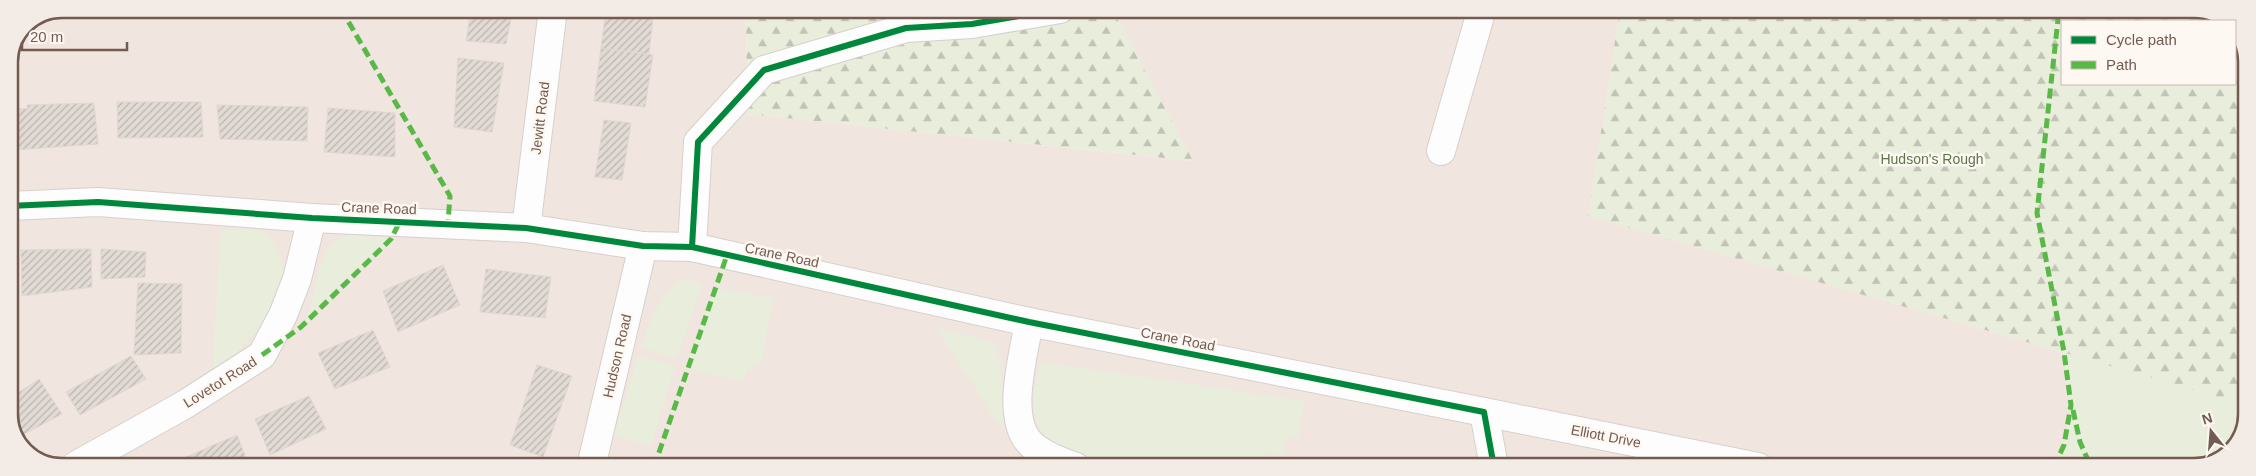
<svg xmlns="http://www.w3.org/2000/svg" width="2256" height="476" font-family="Helvetica,sans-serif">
<defs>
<pattern id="forest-firs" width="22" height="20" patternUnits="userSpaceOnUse" patternTransform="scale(1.25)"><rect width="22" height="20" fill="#e8eddc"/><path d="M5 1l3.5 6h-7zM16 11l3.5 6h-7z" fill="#c1c3b5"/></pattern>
<pattern id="building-hatch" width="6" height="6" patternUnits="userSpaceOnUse" patternTransform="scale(1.25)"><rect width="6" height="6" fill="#e1dad5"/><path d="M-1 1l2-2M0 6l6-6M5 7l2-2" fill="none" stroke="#bbb4af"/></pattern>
</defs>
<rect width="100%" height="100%" fill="#f8f4f0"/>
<polygon fill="#f0e6df" points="62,9 746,9 747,114 1192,161 1112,9 1620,9 1589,216 2246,405 2246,424 2229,454 2195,467 52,466 22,449 9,421 9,61 24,24"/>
<g fill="#e8eddc">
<path d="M 221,230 L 258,230 L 266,232 C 275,246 285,260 283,278 C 280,304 239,358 215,369 L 213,355 Z"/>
<path d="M 355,234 L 391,239 L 301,327 C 305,321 309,314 311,306 C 319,276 318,241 355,234 Z"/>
<path d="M 683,279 L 703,283 L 676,359 L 640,347 C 651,321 658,296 683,279 Z"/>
<polygon points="715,288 773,298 761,363 753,363 752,370 747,370 745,381 687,370"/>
<polygon points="937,329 982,339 993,344 1000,360 1004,432"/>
<polygon points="2064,352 2246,405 2246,424 2229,454 2195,467 2054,467 2064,445 2071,405"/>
<polygon points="639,356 675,366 651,446 613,435"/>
<path d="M 1041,362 L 1304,401 L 1298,437 L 1287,436 L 1282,455 L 1262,453 L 1258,467 L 1205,467 L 1180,459 C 1174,461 1168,466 1162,467 C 1128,472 1050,458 1037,422 C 1030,403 1035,380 1041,362 Z"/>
<polygon points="606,455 643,465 603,467"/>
</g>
<g fill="url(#forest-firs)">
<polygon points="746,9 1112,9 1193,161 747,114"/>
<polygon points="1620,9 2204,10 2226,21 2062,21 2062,84 2235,84 2235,30 2247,55 2246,405 1588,216"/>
</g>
<g fill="url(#building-hatch)" stroke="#e0d7d2">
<polygon points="471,9 513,9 506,44 466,41"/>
<polygon points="606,9 654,9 649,54 601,48"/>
<polygon points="601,48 653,55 645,107 594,101"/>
<polygon points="458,58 504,63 492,132 454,127"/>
<polygon points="117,102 201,102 203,137 118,138"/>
<polygon points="94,103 98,144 14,150 13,108 28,109 27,105"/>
<polygon points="217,105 308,107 307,141 220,139"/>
<polygon points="328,108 395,113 395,157 324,152"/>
<polygon points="604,120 631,123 622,180 595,177"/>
<polygon points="91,249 92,287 22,296 21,250"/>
<polygon points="101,249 146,252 145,277 101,279"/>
<polygon points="443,265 460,305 398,332 383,291"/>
<polygon points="486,269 551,277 545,318 480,312"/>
<polygon points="138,283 182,284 181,353 134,355"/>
<polygon points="373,330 390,367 335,389 318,353"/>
<polygon points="131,356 146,379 80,415 66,392"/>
<polygon points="537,365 572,376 543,457 510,445"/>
<polygon points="39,379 62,414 17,438 9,421 9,399"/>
<polygon points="309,396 326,429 270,455 255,419"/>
<polygon points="237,435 249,466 182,466 179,460"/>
<polygon points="486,460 505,466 484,466"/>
</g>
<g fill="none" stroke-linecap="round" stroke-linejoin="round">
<g stroke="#d6d0cb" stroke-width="30">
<g id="minor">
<polyline points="1441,151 1482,9"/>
<polyline points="9,206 98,202 312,218 526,228 643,246 692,247 1029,322 1484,412 1494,467"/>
<polyline points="526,228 553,9"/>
<polyline points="692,247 698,142 764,70 906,28 972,24 1060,9"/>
<path d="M 1029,322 C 1024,354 1004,420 1032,445 C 1044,456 1061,462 1076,467"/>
<polyline points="1484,412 1758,467"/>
<polyline points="75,466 184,405 262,355 283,315 297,279 312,218"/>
<polyline points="591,467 643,246"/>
</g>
</g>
<use href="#minor" stroke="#fefdfd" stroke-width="28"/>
<g stroke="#58b947" stroke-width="5" stroke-dasharray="10 5" stroke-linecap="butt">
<polyline points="341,9 450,196 448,223"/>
<polyline points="2224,20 2225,21"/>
<polyline points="2235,31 2236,33"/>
<polyline points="262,355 301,327 391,239 400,221"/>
<polyline points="2073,410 2080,442 2091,467"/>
<polyline points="654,467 727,255"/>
<polyline points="2054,467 2064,445 2071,405 2064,352 2037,213 2059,10"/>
</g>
<g stroke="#fef8f3" stroke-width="9">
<g id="cycleway">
<polyline points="9,206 98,202 312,218 526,228 643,246 692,247 1029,322 1484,412 1494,467"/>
<polyline points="692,247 698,142 764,70 906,28 972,24 1060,9"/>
</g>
</g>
<use href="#cycleway" stroke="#00873e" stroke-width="6"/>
</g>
<g text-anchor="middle" stroke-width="5" stroke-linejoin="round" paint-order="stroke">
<g font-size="14" fill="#745b51" stroke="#fef8f3">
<text transform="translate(540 118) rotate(-83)" y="5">Jewitt Road</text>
<text transform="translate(379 208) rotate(2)" y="5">Crane Road</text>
<text transform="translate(782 255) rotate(12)" y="5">Crane Road</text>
<text transform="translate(1178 339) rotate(11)" y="5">Crane Road</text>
<text transform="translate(617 356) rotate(-77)" y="5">Hudson Road</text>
<text transform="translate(220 382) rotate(-32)" y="5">Lovetot Road</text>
<text transform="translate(1606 436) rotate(11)" y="5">Elliott Drive</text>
</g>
<g font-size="14" fill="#5c784a" stroke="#fef8f3">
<text x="1932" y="164">Hudson's Rough</text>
</g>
</g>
<path d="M0 0H2256V476H0ZM62 18H2194A44 44 0 0 1 2238 62V414A44 44 0 0 1 2194 458H62A44 44 0 0 1 18 414V62A44 44 0 0 1 62 18Z" fill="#f3ebe6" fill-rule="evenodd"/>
<path fill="none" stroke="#745b51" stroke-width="2.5" d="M62 18H2194A44 44 0 0 1 2238 62V414A44 44 0 0 1 2194 458H62A44 44 0 0 1 18 414V62A44 44 0 0 1 62 18Z"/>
<rect x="2061" y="20" width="175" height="65" fill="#fef8f3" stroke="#c7b9b2"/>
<rect x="2071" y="36" width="25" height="8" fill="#00873e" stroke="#c7b9b2"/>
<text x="2106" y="45" font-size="15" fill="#745b51">Cycle path</text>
<rect x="2071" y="61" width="25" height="8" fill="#58b947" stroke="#c7b9b2"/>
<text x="2106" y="70" font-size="15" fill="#745b51">Path</text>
<g transform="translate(2211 431) rotate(343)" stroke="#fef8f3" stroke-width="4" paint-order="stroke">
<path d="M0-4L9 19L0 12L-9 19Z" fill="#745b51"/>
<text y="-8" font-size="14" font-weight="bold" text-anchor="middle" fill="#745b51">N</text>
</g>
<path d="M22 42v8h105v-8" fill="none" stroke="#745b51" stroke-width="2.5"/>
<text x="30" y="42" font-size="15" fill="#745b51" stroke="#fef8f3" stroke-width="4" paint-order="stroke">20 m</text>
</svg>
